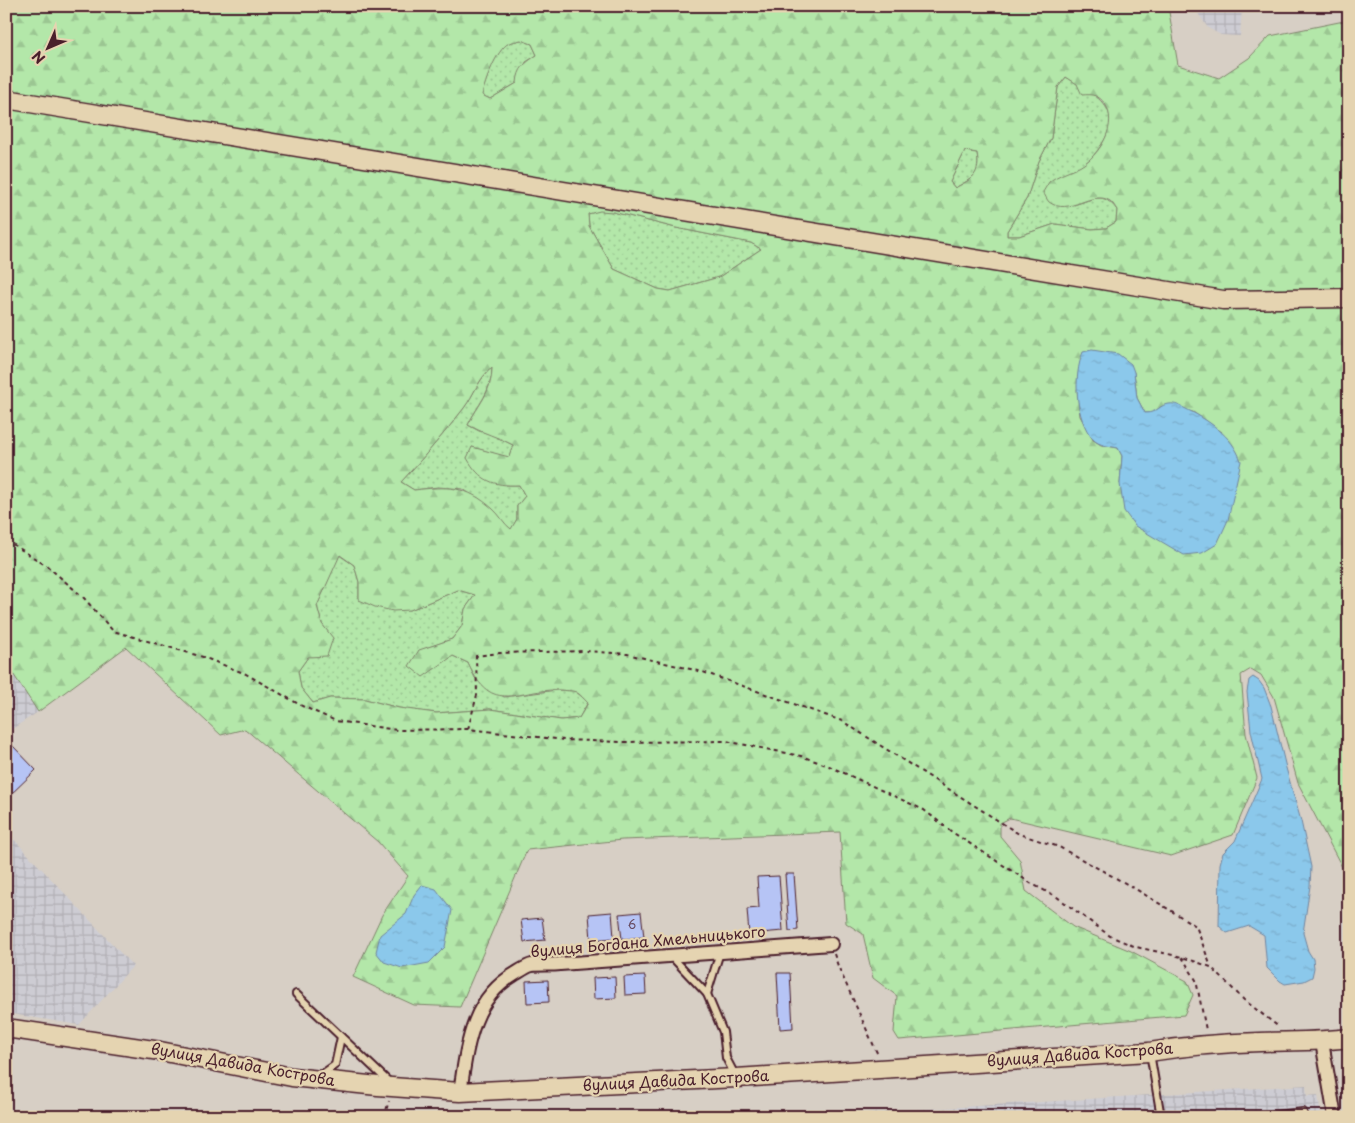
<svg xmlns="http://www.w3.org/2000/svg" width="1355" height="1123" font-family="'Playpen Sans',sans-serif">
<defs>
<pattern id="industrial-grid" width="8" height="8" patternUnits="userSpaceOnUse" patternTransform="scale(1.25)"><rect width="8" height="8" fill="#cdccd3"/><path d="M0 4h8M4 0v8" fill="none" stroke="#b2afb5"/></pattern>
<pattern id="grass-dots" width="8" height="8" patternUnits="userSpaceOnUse" patternTransform="scale(1.25)"><rect width="8" height="8" fill="#b3e7a9"/><path d="M2 2h.1M6 6h.1" fill="none" stroke="#9bc692" stroke-width="1.8" stroke-linecap="round"/></pattern>
<pattern id="forest-firs" width="22" height="20" patternUnits="userSpaceOnUse" patternTransform="scale(1.25)"><rect width="22" height="20" fill="#b3e7a9"/><path d="M5 1l3.5 6h-7zM16 11l3.5 6h-7z" fill="#9bc692"/></pattern>
<pattern id="water-ripples" width="26" height="14" patternUnits="userSpaceOnUse" patternTransform="scale(1.25)"><rect width="26" height="14" fill="#8bc8eb"/><path d="M2 4q2-2 4 0t4 0M15 11q2-2 4 0t4 0" fill="none" stroke="#79abca"/></pattern>
</defs>
<rect width="100%" height="100%" fill="#d7cfc5"/>
<filter id="ink" filterUnits="userSpaceOnUse"><feTurbulence type="fractalNoise" baseFrequency=".02" numOctaves="2"/><feDisplacementMap in="SourceGraphic" scale="10" xChannelSelector="R" yChannelSelector="G"/><feConvolveMatrix kernelMatrix="1 2 1 2 8 2 1 2 1" color-interpolation-filters="sRGB"/></filter>
<g filter="url(#ink)">
<polygon fill="#cdccd3" points="1349,915 1349,1029 1348,1029 1343,916"/>
<g fill="url(#industrial-grid)">
<polygon points="1193,6 1293,6 1242,7 1240,36 1221,35 1208,28"/>
<polygon points="6,663 38,712 6,733"/>
<polygon points="6,831 133,966 79,1025 6,1013"/>
<polygon points="1306,1085 1307,1096 1318,1095 1321,1117 867,1117 869,1113"/>
</g>
<g fill="url(#grass-dots)" stroke="#7e836a">
<path d="M 521,40 L 532,44 L 537,55 L 526,62 L 517,83 L 490,99 L 481,95 C 486,81 495,50 509,43 C 512,41 517,41 521,40 Z"/>
<path d="M 1066,77 C 1103,99 1129,113 1093,156 C 1091,159 1087,161 1084,164 C 1079,170 1076,196 1074,205 C 1094,199 1103,191 1117,210 L 1116,222 L 1106,228 L 1092,229 L 1055,224 L 1019,236 L 1007,236 L 1007,231 L 1027,198 L 1039,161 L 1051,138 L 1058,87 Z"/>
<path d="M 965,151 L 977,153 C 981,176 972,178 955,188 L 950,182 Z"/>
<polygon points="600,210 613,212 676,228 751,243 761,249 719,277 670,291 658,289 614,269 589,226 588,214"/>
<path d="M 492,367 C 492,393 478,403 468,425 L 479,431 L 491,434 L 513,445 L 509,458 L 472,447 L 506,485 L 519,485 L 525,496 L 517,506 L 517,519 L 511,530 L 501,521 L 494,510 L 463,489 L 438,487 L 414,490 L 401,482 C 423,458 444,434 464,408 C 474,394 479,379 492,367 Z"/>
<polygon points="339,555 354,565 359,582 359,600 410,610 458,590 475,595 465,609 462,626 452,639 418,651 453,656 468,663 475,678 504,697 557,690 575,691 588,702 579,718 561,720 490,709 436,713 399,708 365,699 330,698 313,703 301,688 298,671 308,657 333,639 322,624 317,606"/>
</g>
<path fill="url(#forest-firs)" stroke="#7e836a" fill-rule="evenodd" d="M 6,6 L 1168,6 L 1178,65 L 1219,78 L 1249,58 L 1270,36 L 1349,20 L 1349,893 L 1343,869 L 1298,783 L 1274,697 L 1261,675 L 1251,669 L 1241,675 L 1246,734 L 1257,778 L 1233,835 L 1171,856 L 1010,818 L 1000,823 L 1000,836 L 1020,860 L 1026,891 L 1073,927 L 1131,951 L 1187,981 L 1193,995 L 1184,1015 L 899,1040 L 894,1032 L 897,996 L 873,978 L 863,934 L 846,923 L 840,832 L 622,840 L 527,850 L 460,1007 L 414,1005 L 353,977 L 382,915 L 408,876 L 378,842 L 245,729 L 221,735 L 126,647 L 38,712 L 6,663 ZM 521,40 L 532,44 L 537,55 C 525,63 518,68 517,83 L 490,99 L 482,95 C 485,82 496,50 509,43 C 512,42 517,41 521,40 ZM 1066,77 L 1077,84 L 1082,95 C 1092,94 1099,95 1105,104 C 1118,124 1101,152 1084,164 C 1074,171 1058,174 1049,182 C 1047,185 1045,189 1043,192 C 1045,195 1047,200 1049,202 C 1069,217 1092,189 1110,201 C 1113,203 1115,207 1117,210 L 1116,222 L 1106,228 L 1092,229 L 1055,224 L 1019,236 L 1007,236 L 1007,231 L 1027,198 L 1039,161 L 1051,138 L 1058,87 ZM 965,151 L 977,153 C 981,175 972,179 955,188 L 950,182 ZM 600,211 L 613,212 L 676,228 L 751,243 L 761,249 L 719,277 L 670,291 L 658,289 L 614,269 L 589,226 L 588,214 ZM 492,368 C 492,393 478,404 468,425 C 482,433 499,437 513,445 L 509,457 L 472,447 L 467,458 C 480,481 493,486 519,485 L 525,496 L 517,506 L 517,519 L 511,529 C 504,524 500,515 493,509 C 466,485 448,486 414,490 L 401,482 C 423,458 444,434 464,408 C 474,395 479,377 492,368 ZM 1134,372 L 1137,398 L 1145,413 L 1154,413 L 1160,407 L 1193,412 L 1222,432 L 1120,484 L 1122,456 L 1118,448 L 1101,445 L 1093,440 L 1080,416 L 1077,389 ZM 340,555 L 354,565 L 359,582 L 359,600 L 375,607 L 393,611 L 410,610 L 458,590 L 475,595 L 465,609 L 462,626 L 452,639 L 419,650 L 409,666 L 423,677 L 453,656 L 468,663 C 492,717 518,688 561,690 C 565,691 572,690 576,692 C 580,694 584,699 588,703 L 579,718 L 561,720 L 490,709 L 436,713 L 399,708 L 365,699 L 330,698 L 313,703 L 301,688 L 298,671 L 308,657 L 327,656 L 333,638 L 322,624 L 317,606 Z"/>
<g fill="url(#water-ripples)" stroke="#71849e">
<path d="M 1092,350 L 1118,354 L 1131,364 L 1134,372 L 1137,398 L 1145,413 C 1158,413 1160,404 1169,404 C 1175,403 1180,406 1184,408 C 1207,419 1233,436 1241,461 L 1228,520 L 1217,544 L 1202,553 L 1184,555 L 1135,526 L 1124,511 L 1120,484 L 1122,456 L 1118,448 C 1110,446 1099,446 1093,439 C 1075,419 1073,376 1083,352 Z"/>
<polygon points="1253,677 1259,681 1264,688 1271,706 1286,768 1301,821 1311,867 1310,886 1303,933 1308,951 1313,959 1314,968 1312,977 1304,981 1285,984 1280,981 1267,968 1264,935 1249,926 1227,933 1219,926 1220,864 1223,853 1235,841 1262,779 1251,731 1247,692 1249,680"/>
<polygon points="422,885 436,889 452,910 445,947 429,963 402,968 384,962 376,952 380,935 406,914 414,895"/>
</g>
<g fill="#b6c4f5" stroke="#4a1f2b">
<polygon points="12,745 36,770 6,799 6,750"/>
<polygon points="785,874 794,874 798,930 789,931"/>
<polygon points="779,876 783,931 749,934 747,909 759,908 757,877"/>
<polygon points="612,912 614,938 591,940 589,914"/>
<polygon points="641,912 644,937 622,939 619,914"/>
<polygon points="542,918 545,940 524,942 521,920"/>
<polygon points="777,973 790,973 793,1028 780,1029"/>
<polygon points="645,976 646,994 625,995 624,977"/>
<polygon points="615,977 616,998 594,999 593,978"/>
<polygon points="548,980 549,1002 527,1003 526,981"/>
</g>
<g fill="none" stroke-linecap="round" stroke-linejoin="round">
<g stroke="#4a1f2b" stroke-width="10">
<g id="lane">
<polyline points="672,957 707,994 723,1032 726,1058 736,1077"/>
<polyline points="296,994 390,1083"/>
<polyline points="707,994 720,952"/>
<polyline points="1150,1053 1161,1117"/>
<polyline points="318,1077 335,1065 341,1037"/>
<polyline points="1259,1117 1303,1112 1303,1117"/>
</g>
</g>
<g stroke="#4a1f2b" stroke-width="16">
<g id="street">
<polyline points="1322,1042 1335,1117"/>
<path d="M 460,1092 C 467,1047 471,999 515,974 C 520,971 527,966 532,965 C 541,964 551,965 560,964 L 831,944"/>
</g>
</g>
<g stroke="#4a1f2b" stroke-width="21">
<g id="secondary">
<polyline points="6,99 1223,300 1349,298"/>
<path d="M 6,1028 L 160,1051 L 292,1077 L 378,1086 L 460,1092 L 736,1078 L 1149,1052 C 1186,1046 1223,1043 1260,1042 C 1290,1041 1319,1042 1349,1038"/>
</g>
</g>
<g stroke="#4a1f2b" stroke-width="2" stroke-dasharray="4 4" stroke-linecap="butt">
<polyline points="6,540 47,566 83,597 113,631 203,657 246,674 302,706 336,721 397,730 468,729 564,740 620,742 726,741 801,756 829,766 924,810 952,832 1032,884 1057,897 1110,936 1136,947 1182,957 1211,967 1244,1000 1279,1027"/>
<polyline points="468,729 477,695 476,656 500,653 586,651 627,654 703,672 842,721 1019,834 1059,847 1134,888 1196,926 1211,967"/>
<polyline points="834,954 838,966 878,1055"/>
<polyline points="1182,957 1196,980 1206,1030"/>
<polyline points="384,1117 389,1101"/>
</g>
<use href="#lane" stroke="#e5d4b1" stroke-width="6"/>
<use href="#street" stroke="#e5d4b1" stroke-width="12"/>
<use href="#secondary" stroke="#e5d4b1" stroke-width="18"/>
</g>
</g>
<g text-anchor="middle" stroke-width="4.5" stroke-linejoin="round" paint-order="stroke">
<g font-size="12" fill="#65485e">
<text x="632" y="929">6</text>
</g>
<g font-size="15" fill="#4a1f2b" stroke="#e5d4b1">
<text transform="translate(648 942) rotate(-5)" y="5">вулиця Богдана Хмельницького</text>
<text transform="translate(1080 1055) rotate(-4)" y="5">вулиця Давида Кострова</text>
<text transform="translate(243 1065) rotate(10)" y="5">вулиця Давида Кострова</text>
<text transform="translate(676 1081) rotate(-3)" y="5">вулиця Давида Кострова</text>
</g>
</g>
<rect width="1355" height="1123" fill="none" stroke="#e5d4b1" stroke-width="25"/>
<rect x="12" y="12" width="1330" height="1098" fill="none" stroke="#4a1f2b" stroke-width="2" filter="url(#ink)"/>
<g transform="translate(48 48) rotate(225)" stroke="#e5d4b1" stroke-width="4" paint-order="stroke">
<path d="M0-4L9 19L0 12L-9 19Z" fill="#4a1f2b"/>
<text y="-8" font-size="14" font-weight="bold" text-anchor="middle" fill="#4a1f2b">N</text>
</g>
</svg>
